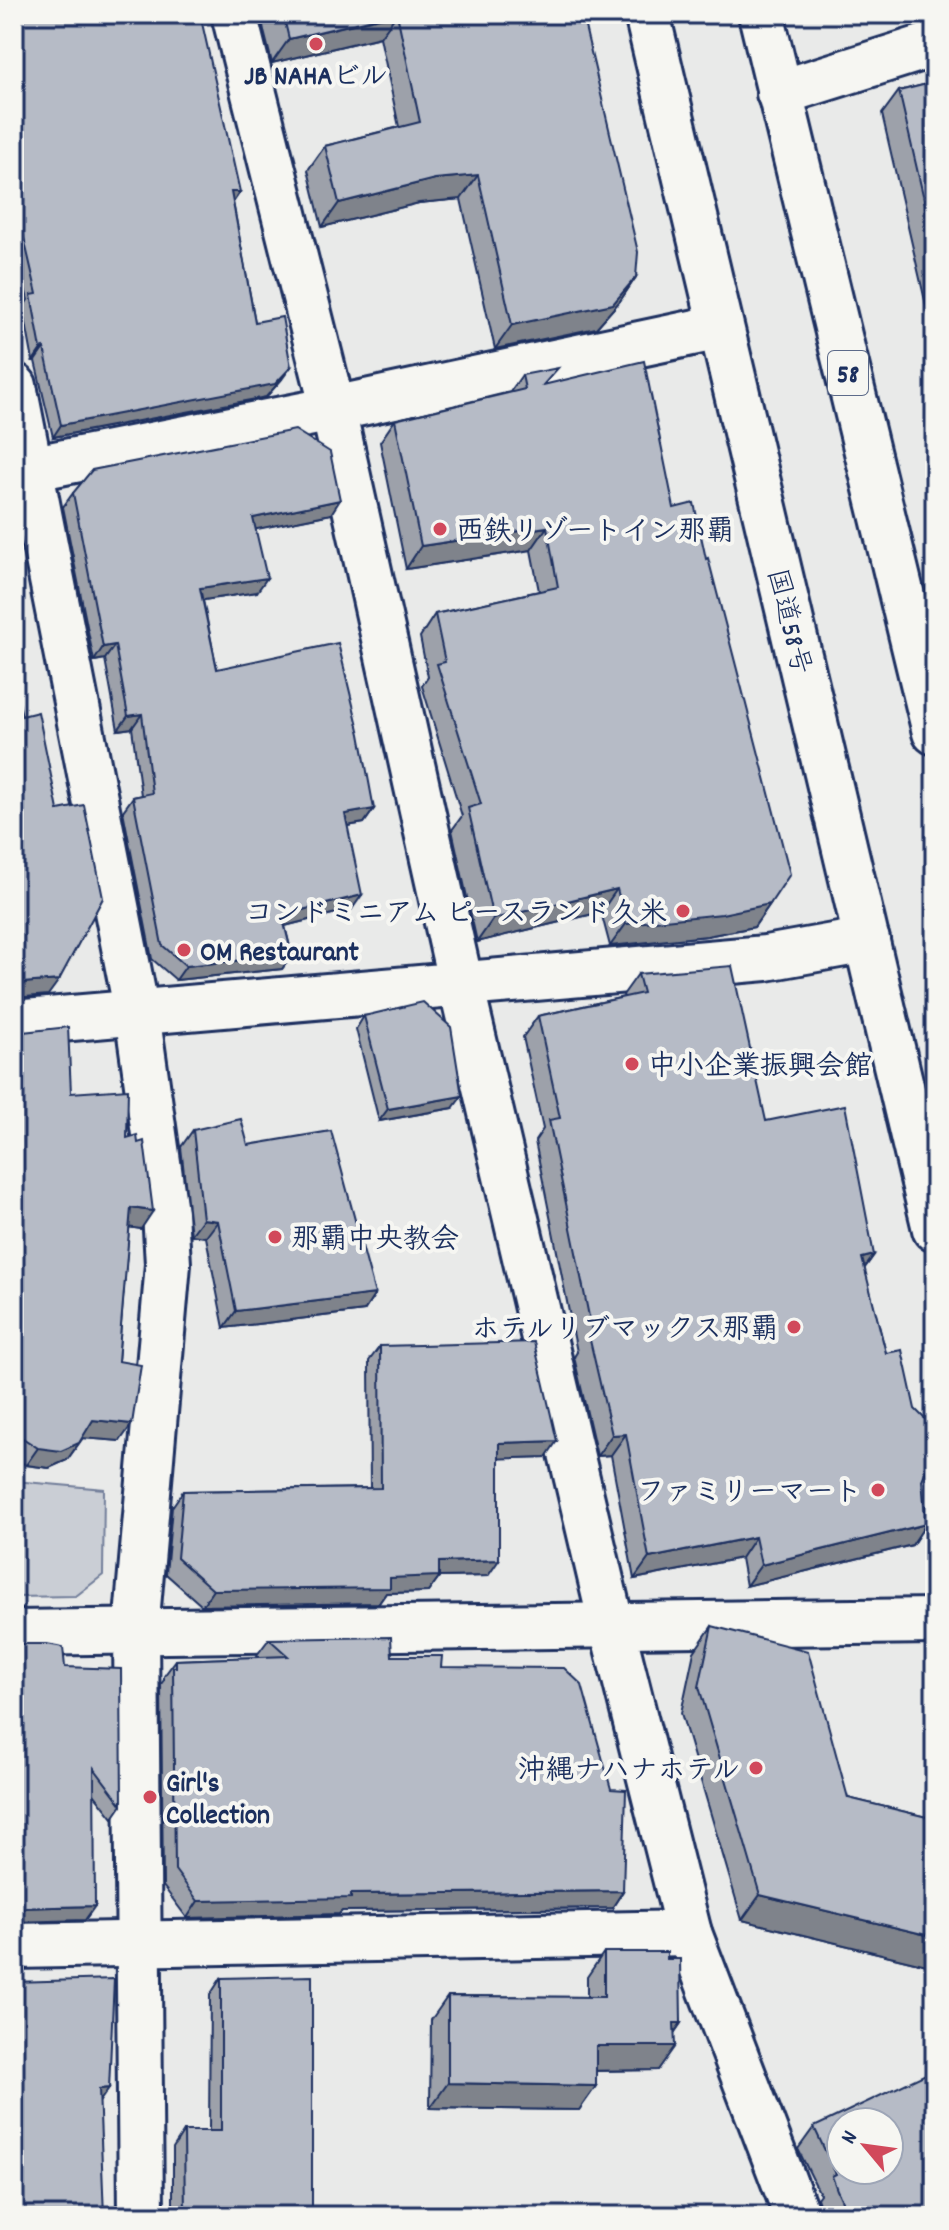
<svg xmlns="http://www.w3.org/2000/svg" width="949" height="2230" font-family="Dekko,'Klee One',sans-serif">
<rect width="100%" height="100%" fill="#e9eae9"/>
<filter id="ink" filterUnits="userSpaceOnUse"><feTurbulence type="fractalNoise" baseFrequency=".0125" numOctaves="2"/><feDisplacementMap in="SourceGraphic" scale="16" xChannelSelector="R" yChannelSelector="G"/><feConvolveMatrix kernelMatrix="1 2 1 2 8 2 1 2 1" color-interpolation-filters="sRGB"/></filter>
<g filter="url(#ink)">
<polygon fill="#caced5" stroke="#727e9a" stroke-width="2" points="14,1481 104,1489 103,1575 76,1596 14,1597"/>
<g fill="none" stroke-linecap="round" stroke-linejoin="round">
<g stroke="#1b2f5e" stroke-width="50">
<g id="street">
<polyline points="234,14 333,409 461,985 611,1623 689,1933 797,2216"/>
<polyline points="779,93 935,44"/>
<polyline points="14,386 137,1013 165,1212 168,1264 136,1630 141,2216"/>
<polyline points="14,472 333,409 720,327"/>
<polyline points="14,1023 766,958 867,940"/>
<polyline points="14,1633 935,1621"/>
<polyline points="14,1946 689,1933"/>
</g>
</g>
<g stroke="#1b2f5e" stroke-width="50">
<g id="highway">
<polyline points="647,14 935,1229"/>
<polyline points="761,14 935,732"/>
</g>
</g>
<use href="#street" stroke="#f6f6f2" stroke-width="44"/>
<use href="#highway" stroke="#f6f6f2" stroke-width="44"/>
</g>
<g fill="#9da1aa" stroke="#1b2f5e" stroke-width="2">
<polygon points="14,14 240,192 233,202 255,322 282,379 266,397 53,437 35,361 33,361 23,307 28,300 14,244"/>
<polygon points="261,14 582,14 636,277 620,301 596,328 495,349 461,199 419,203 322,227 308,170 325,146 399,127 380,37 272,63 264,31"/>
<polygon points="935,82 935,344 882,114 899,91"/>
<polygon points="522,375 546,384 674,508 770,904 754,927 707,936 610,946 601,912 477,942 452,830 462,816 422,686 428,677 420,637 435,614 539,591 531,550 406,569 380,442 395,420 510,392"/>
<polygon points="73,493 331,514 255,529 257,592 203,600 217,669 374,809 364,823 347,826 352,909 285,926 292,955 282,969 176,980 152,959 123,811 133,797 141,795 132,728 118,730 105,659 94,661 63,507"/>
<polygon points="14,680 48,995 14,998"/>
<polygon points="638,974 766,1121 874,1255 864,1269 886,1353 922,1480 926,1524 912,1545 746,1586 741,1558 634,1579 611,1455 597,1456 574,1357 577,1352 535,1141 543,1129 523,1037 538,1016 624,997 623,995"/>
<polygon points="364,1016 453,1108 379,1121 356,1029"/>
<polygon points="14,1033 71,1093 127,1138 141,1229 129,1227 118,1361 120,1441 83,1438 67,1460 49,1468 26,1465 14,1458"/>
<polygon points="193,1130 248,1145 375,1294 364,1311 224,1328 206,1237 191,1235 181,1147"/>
<polygon points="380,1346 546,1457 499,1458 488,1576 439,1577 428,1592 386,1593 379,1603 202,1606 166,1574 172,1507 183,1491 370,1488 369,1361"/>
<polygon points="712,1626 848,1798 935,1819 935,1967 742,1920 681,1713 694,1652"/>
<polygon points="269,1639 392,1656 441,1667 623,1891 612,1908 342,1911 339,1914 187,1918 163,1886 161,1684 164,1680 164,1676 176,1660 260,1657 257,1655"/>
<polygon points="14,1644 65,1667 122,1805 113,1818 94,1794 85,1920 14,1922"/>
<polygon points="604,1952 667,1959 681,2023 675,2032 658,2070 596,2071 596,2086 579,2110 430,2108 431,2020 448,1996 587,1997 587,1977"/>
<polygon points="221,1978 312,2216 173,2216 173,2148 184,2131 209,2131 210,1995"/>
<polygon points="814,2127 935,2216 823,2216 817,2198 820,2194 798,2149"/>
</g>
<g fill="#7f838b" stroke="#1b2f5e" stroke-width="2">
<polygon points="397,14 380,37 272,63 289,39"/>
<polygon points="899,14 913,14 895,20"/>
<polygon points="478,175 461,199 419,203 322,227 339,203 435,179"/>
<polygon points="231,192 240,192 232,204"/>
<polygon points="636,277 620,301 596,328 495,349 512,325"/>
<polygon points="44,348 35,361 33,361 41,349"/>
<polygon points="291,367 282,379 266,397 53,437 61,425"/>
<polygon points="340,500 331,514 243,532 253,518"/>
<polygon points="547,527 531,550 406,569 421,546"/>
<polygon points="267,578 257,592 191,602 200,588"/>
<polygon points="115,645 105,659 94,661 103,647"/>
<polygon points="142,714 132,728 118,730 128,716"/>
<polygon points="374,809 364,823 335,828 345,814"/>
<polygon points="617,889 601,912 477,942 493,919"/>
<polygon points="362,895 352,909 273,929 282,915"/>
<polygon points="770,904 754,927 707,936 610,946 626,924"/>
<polygon points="292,955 282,969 176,980 186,966"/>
<polygon points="59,980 48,995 14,998 14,995 22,983"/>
<polygon points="462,1096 453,1108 379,1121 388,1109"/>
<polygon points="131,1208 153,1211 141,1229 119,1226"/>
<polygon points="203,1219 218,1221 206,1237 191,1235"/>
<polygon points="874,1255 859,1276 862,1258"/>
<polygon points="375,1294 364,1311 224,1328 236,1311"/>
<polygon points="93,1420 132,1424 120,1441 81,1438"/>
<polygon points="626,1434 611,1455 597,1456 612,1435"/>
<polygon points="557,1441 546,1457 488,1459 499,1443"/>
<polygon points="79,1443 67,1460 49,1468 26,1465 38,1448"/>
<polygon points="926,1524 912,1545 746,1586 761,1565"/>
<polygon points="755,1537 741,1558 634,1579 649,1558"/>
<polygon points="499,1560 488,1576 439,1577 428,1592 386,1593 379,1603 202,1606 213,1590 390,1578 439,1562"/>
<polygon points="623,1891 612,1908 342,1911 339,1914 187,1918 198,1901 351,1894"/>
<polygon points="760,1895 935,1937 935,1967 742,1920"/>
<polygon points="95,1906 85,1920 14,1922 14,1908"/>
<polygon points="674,2023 681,2023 665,2046 675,2046 658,2070 579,2071 596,2046"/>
<polygon points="448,2083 596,2086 579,2110 430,2108"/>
<polygon points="109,2088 96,2107 99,2089"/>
</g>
<g fill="#b6bbc6" stroke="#1b2f5e" stroke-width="2" fill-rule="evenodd">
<polygon points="14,14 200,14 240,192 231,192 255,322 282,317 291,367 275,384 61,425 44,348 41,349 31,295 37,294 14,195"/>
<polygon points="283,14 394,14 289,39"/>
<polygon points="397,14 582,14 638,252 636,277 613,304 512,325 478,175 435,179 339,203 325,146 420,122"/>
<polygon points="935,82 935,247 899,91"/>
<polygon points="644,361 674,508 694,503 706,559 708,558 790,874 770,904 722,914 626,924 617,889 493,919 468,808 481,804 437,664 445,662 435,614 558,587 547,527 421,546 395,420 525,389 522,375 558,368 543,385"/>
<polygon points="295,430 330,452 340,500 253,518 267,578 200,588 217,669 338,643 360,734 374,809 345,814 362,895 282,915 292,955 186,966 162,945 133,797 152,793 142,714 128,716 115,645 103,647 73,493 92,470"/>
<polygon points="14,680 22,716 38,712 58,810 84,805 103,898 59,980 22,983 14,942"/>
<polygon points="732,966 766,1121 845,1105 874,1255 862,1258 886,1353 902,1350 915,1409 927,1421 933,1455 922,1480 926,1524 761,1565 755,1537 649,1558 626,1434 612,1435 589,1336 593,1336 549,1120 560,1118 538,1016 643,993 638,974"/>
<polygon points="423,1002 451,1027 462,1096 388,1109 364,1016"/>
<polygon points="68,1027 71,1093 128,1089 127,1138 137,1135 138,1143 144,1141 153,1211 131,1208 118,1361 141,1365 132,1424 93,1420 79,1443 61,1451 38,1448 18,1435 14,1435 14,1033"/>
<polygon points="241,1119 248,1145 331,1131 375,1294 236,1311 218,1221 203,1219 193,1130"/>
<polygon points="534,1342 557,1441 499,1443 499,1560 439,1562 439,1576 390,1578 390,1588 213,1590 177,1558 183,1491 381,1488 380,1346"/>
<polygon points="712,1626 808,1651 848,1798 935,1819 935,1937 760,1895 699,1687"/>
<polygon points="391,1637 392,1656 442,1656 441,1667 564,1668 582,1685 611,1789 626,1790 623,1891 351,1894 351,1898 198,1901 175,1870 173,1667 176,1667 176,1660 288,1656 269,1639"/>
<polygon points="14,1644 47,1644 63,1647 65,1667 121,1669 122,1805 94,1768 95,1906 14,1908"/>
<polygon points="604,1952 667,1952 667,1959 680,1959 681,2023 674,2023 675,2046 596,2046 596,2086 448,2083 448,1996 604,1997"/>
<polygon points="312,1976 312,2216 185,2216 184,2131 221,2131 221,1978"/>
<polygon points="114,1979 109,2088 99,2089 104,2216 14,2216 14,1982"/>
<path d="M 930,2072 L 935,2082 L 935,2216 L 849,2216 L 837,2190 L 832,2176 L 836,2174 L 814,2127 ZM 841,2122 L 889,2122 L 889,2170 L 841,2170 Z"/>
</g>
</g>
<g fill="#d1495b" stroke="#f6f6f2" stroke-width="3">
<circle cx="316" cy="44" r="8"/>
<circle cx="440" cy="529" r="8"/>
<circle cx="683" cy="911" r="8"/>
<circle cx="184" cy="950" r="8"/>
<circle cx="632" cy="1064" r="8"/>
<circle cx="275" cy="1237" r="8"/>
<circle cx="794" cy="1327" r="8"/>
<circle cx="878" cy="1490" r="8"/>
<circle cx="756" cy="1768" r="8"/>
<circle cx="150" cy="1797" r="8"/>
</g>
<g text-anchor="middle" stroke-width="8" stroke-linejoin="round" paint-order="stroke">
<rect fill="#f6f6f2" stroke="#5d6b8a" stroke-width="2" x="828" y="351" width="40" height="44" rx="6"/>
<g font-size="26" font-weight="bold" fill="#1b2f5e">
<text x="848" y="382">58</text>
</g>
<g font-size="28" font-weight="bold" fill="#1b2f5e" stroke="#f6f6f2" text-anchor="start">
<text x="316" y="84" text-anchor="middle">JB NAHAビル</text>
<text x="456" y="539">西鉄リゾートイン那覇</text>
<text x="667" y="921" text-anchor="end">コンドミニアム ピースランド久米</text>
<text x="200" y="960">OM Restaurant</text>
<text x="648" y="1074">中小企業振興会館</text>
<text x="291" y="1247">那覇中央教会</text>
<text x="778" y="1337" text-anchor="end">ホテルリブマックス那覇</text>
<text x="862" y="1500" text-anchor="end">ファミリーマート</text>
<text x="740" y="1778" text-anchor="end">沖縄ナハナホテル</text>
<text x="166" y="1791">Girl's<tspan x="166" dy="32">Collection</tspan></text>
</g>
<g font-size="28" fill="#1b2f5e" stroke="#f6f6f2">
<text transform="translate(791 621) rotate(76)" y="10">国道58号</text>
</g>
</g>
<rect width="949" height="2230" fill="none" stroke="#f6f6f2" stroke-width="48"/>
<rect x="24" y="24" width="901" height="2182" fill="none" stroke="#1b2f5e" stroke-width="3" filter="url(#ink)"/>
<g transform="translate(865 2146) rotate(299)"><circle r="38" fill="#f6f6f2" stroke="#9ea6b7" stroke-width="2"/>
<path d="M0-6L14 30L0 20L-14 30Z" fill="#d1495b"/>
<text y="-12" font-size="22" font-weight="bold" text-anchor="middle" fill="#1b2f5e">N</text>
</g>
</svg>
